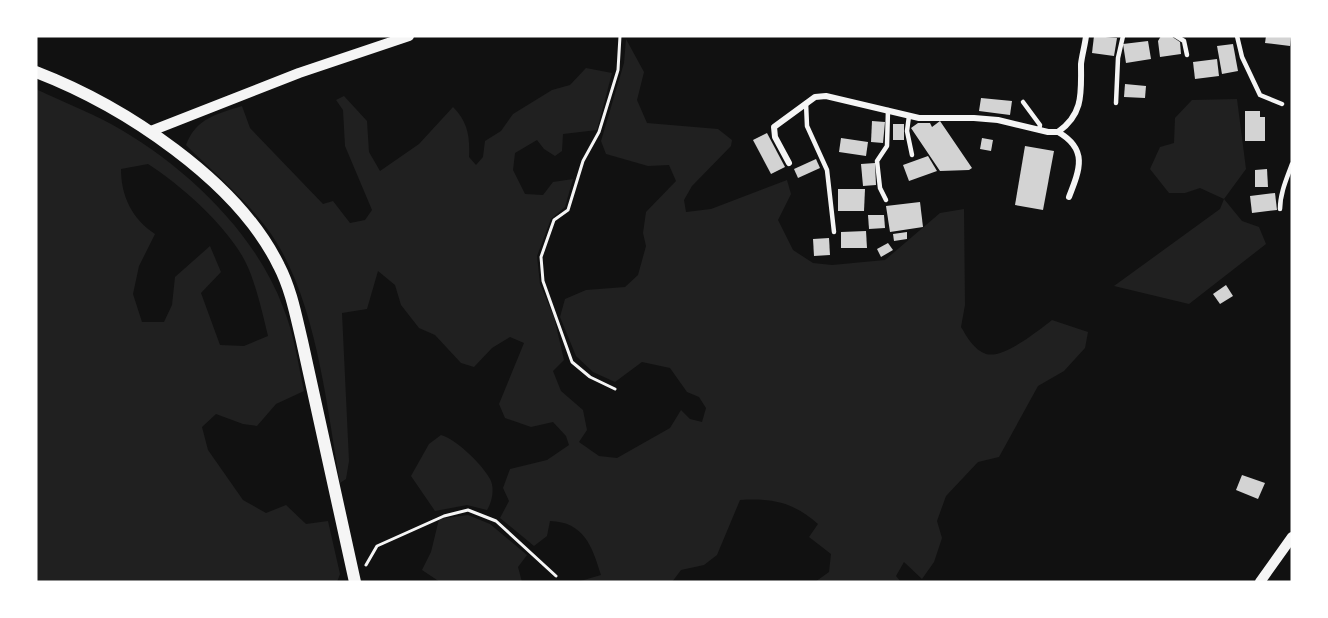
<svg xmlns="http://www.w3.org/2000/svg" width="1328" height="618" font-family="'Public Sans',sans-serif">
<rect width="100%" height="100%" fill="#111"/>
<g fill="#202020" fill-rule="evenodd">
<path d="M 626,39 L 644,72 L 637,100 L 647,123 L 718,129 L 732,140 L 731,146 L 692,186 L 684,200 L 686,212 L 711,209 L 787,180 L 791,194 L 778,220 L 793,250 L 813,263 L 832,265 L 885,260 L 940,213 L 964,209 L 965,305 L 961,327 C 967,337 974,350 986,354 C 1004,359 1039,330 1052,320 L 1088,332 L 1085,348 L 1064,371 L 1038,386 L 999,457 L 978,462 L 946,496 L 937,521 L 942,538 L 934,562 L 922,579 L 904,562 L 896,576 L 901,582 L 815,582 L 829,572 L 831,554 L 809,537 L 818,524 C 793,502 772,498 740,500 L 717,555 L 704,565 L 681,570 L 672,582 L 577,582 L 601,575 C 592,546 584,522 550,521 L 547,536 L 534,546 L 500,518 L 509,501 L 503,488 L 510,469 L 547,460 L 569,445 L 566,436 L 553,422 L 531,427 L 505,418 L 499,404 L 524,343 L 510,337 L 492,348 L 474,367 L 461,363 L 435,335 L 419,328 L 401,305 L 395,285 L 378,271 L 367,309 L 342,313 L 349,461 L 346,479 L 340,483 C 326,403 316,293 266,227 C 243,197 213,172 186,145 C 196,118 217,114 242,106 L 250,128 L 323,204 L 333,201 L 350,223 L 365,220 L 372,210 L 345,146 L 343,110 L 336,100 L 344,96 L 367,121 L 369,152 L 380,171 L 419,144 L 453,107 C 468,122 470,137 469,157 L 476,165 L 483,157 L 485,141 L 501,131 L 513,114 L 552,90 L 570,85 L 586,68 L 612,73 L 597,130 L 563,134 L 562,151 L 555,156 L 544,149 L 537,140 L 515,153 L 513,170 L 525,194 L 543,195 L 553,182 L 573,179 L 565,207 L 551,219 L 537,256 L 540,284 L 554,317 L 564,360 L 553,371 L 561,391 L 583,410 L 587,430 L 579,442 L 599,456 L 617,458 L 670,428 L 681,410 L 690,419 L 702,422 L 706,408 L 699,397 L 687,392 L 670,368 L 642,362 L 615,382 L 593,372 L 576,356 L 560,317 L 565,299 L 586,290 L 625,287 L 638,275 L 646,246 L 643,233 L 646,212 L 676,181 L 669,165 L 648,166 L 606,154 L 601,141 L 624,63 Z"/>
<path d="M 36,89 C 61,101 87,111 111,124 C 182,163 254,230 283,307 C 294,334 298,363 304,391 L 276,404 L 257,426 L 243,424 L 216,414 L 202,427 L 208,450 L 243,500 L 266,513 L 286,505 L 306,524 L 328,521 L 340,574 L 337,582 L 36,582 ZM 148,164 C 181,185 227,226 245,261 C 255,280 263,315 268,336 L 244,346 L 220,345 L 201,293 L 221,272 L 210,246 L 175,277 L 172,305 L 164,322 L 142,322 L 133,294 L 139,266 L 155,234 C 132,219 121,196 121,169 Z"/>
<polygon points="1237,99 1246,169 1224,199 1242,221 1259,227 1266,244 1189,304 1114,286 1220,209 1224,199 1200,188 1185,193 1169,193 1150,169 1160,147 1174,143 1175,118 1192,100"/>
<path d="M 441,435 C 456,439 482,464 490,479 C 495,488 492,502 487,510 L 467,505 L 435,511 L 411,476 L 429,444 Z"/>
<polygon points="468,515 490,524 527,555 518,567 522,582 440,582 422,570 431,552 439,519"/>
</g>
<g fill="#d3d3d3">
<polygon points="1094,36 1117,38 1114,56 1092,53"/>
<polygon points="1161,36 1171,36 1180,42 1181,54 1160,57 1158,41"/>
<polygon points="1266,36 1291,36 1290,46 1265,43"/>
<polygon points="1148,41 1151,59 1126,63 1123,44"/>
<polygon points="1233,44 1238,71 1222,74 1217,46"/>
<polygon points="1217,59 1219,76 1195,79 1193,62"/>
<polygon points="1125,84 1146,86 1145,98 1124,97"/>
<polygon points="981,98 1012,101 1010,115 979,111"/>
<polygon points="1245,111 1260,111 1260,117 1265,117 1265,141 1245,141"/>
<polygon points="872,121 885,122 883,143 871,142"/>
<polygon points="940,121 972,168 969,170 940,171 911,128 918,123 930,123 932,127"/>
<rect x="893" y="124" width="11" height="16"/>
<polygon points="767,133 785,167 771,174 753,140"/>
<polygon points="841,138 868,142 866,156 839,152"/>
<polygon points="982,138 993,140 991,151 980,149"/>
<polygon points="1025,146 1054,151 1043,210 1015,205"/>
<polygon points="928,156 937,171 909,181 903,165"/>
<polygon points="816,159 820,168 798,178 794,169"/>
<polygon points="875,163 876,185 863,186 861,164"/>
<polygon points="1267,169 1268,187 1255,187 1255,170"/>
<polygon points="838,189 865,189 864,211 838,211"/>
<polygon points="1275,193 1277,210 1252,213 1250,196"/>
<polygon points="920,202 923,227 890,232 886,206"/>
<polygon points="868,215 884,215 885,228 869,229"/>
<polygon points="866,231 867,248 841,248 841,232"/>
<polygon points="907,232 907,239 894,241 893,234"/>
<polygon points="829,238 830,255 814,256 813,239"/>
<polygon points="888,243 893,250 881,257 877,249"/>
<polygon points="1226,285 1233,296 1220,304 1213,294"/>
<polygon points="1242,475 1265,483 1258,499 1236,490"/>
</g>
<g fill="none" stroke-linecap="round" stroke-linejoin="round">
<g stroke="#f5f5f5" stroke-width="3">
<polyline points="615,389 590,377 572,362 543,281 541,257 554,220 568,210 583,161 599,132 618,70 620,36"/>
<polyline points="366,565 377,546 444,516 468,510 496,521 556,576"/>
</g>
<g stroke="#f5f5f5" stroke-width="4.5">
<polyline points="1176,36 1184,41 1187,55"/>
<polyline points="1237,36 1242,57 1260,95 1282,104"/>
<polyline points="1023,102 1040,125 1039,130"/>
<polyline points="806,103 807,126 827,170 834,232"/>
<polyline points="1116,103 1118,58 1123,36"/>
<polyline points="909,116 907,131 912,155"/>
<polyline points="886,200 880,188 877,161 887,146 888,110"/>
<path d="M 1280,209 C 1280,193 1287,178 1292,164"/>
</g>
<g stroke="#f5f5f5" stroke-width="6">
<path d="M 1058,132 C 1088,149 1080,169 1069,197"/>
<path d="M 789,163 L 775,137 L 774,127 L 815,97 L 826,96 L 919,118 L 974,118 L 998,120 L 1048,132 L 1058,132 C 1084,114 1081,92 1081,64 C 1082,55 1085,45 1086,36"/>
</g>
<g stroke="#f5f5f5" stroke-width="10">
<polyline points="151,131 299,73 409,36"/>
<polyline points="1260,582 1292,537"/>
</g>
<path stroke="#f5f5f5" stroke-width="12" d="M 36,72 C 124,106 237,180 279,266 C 291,289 296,316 302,341 L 355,582"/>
</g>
<rect width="1328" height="618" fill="none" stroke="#ffffff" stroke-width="75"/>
</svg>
